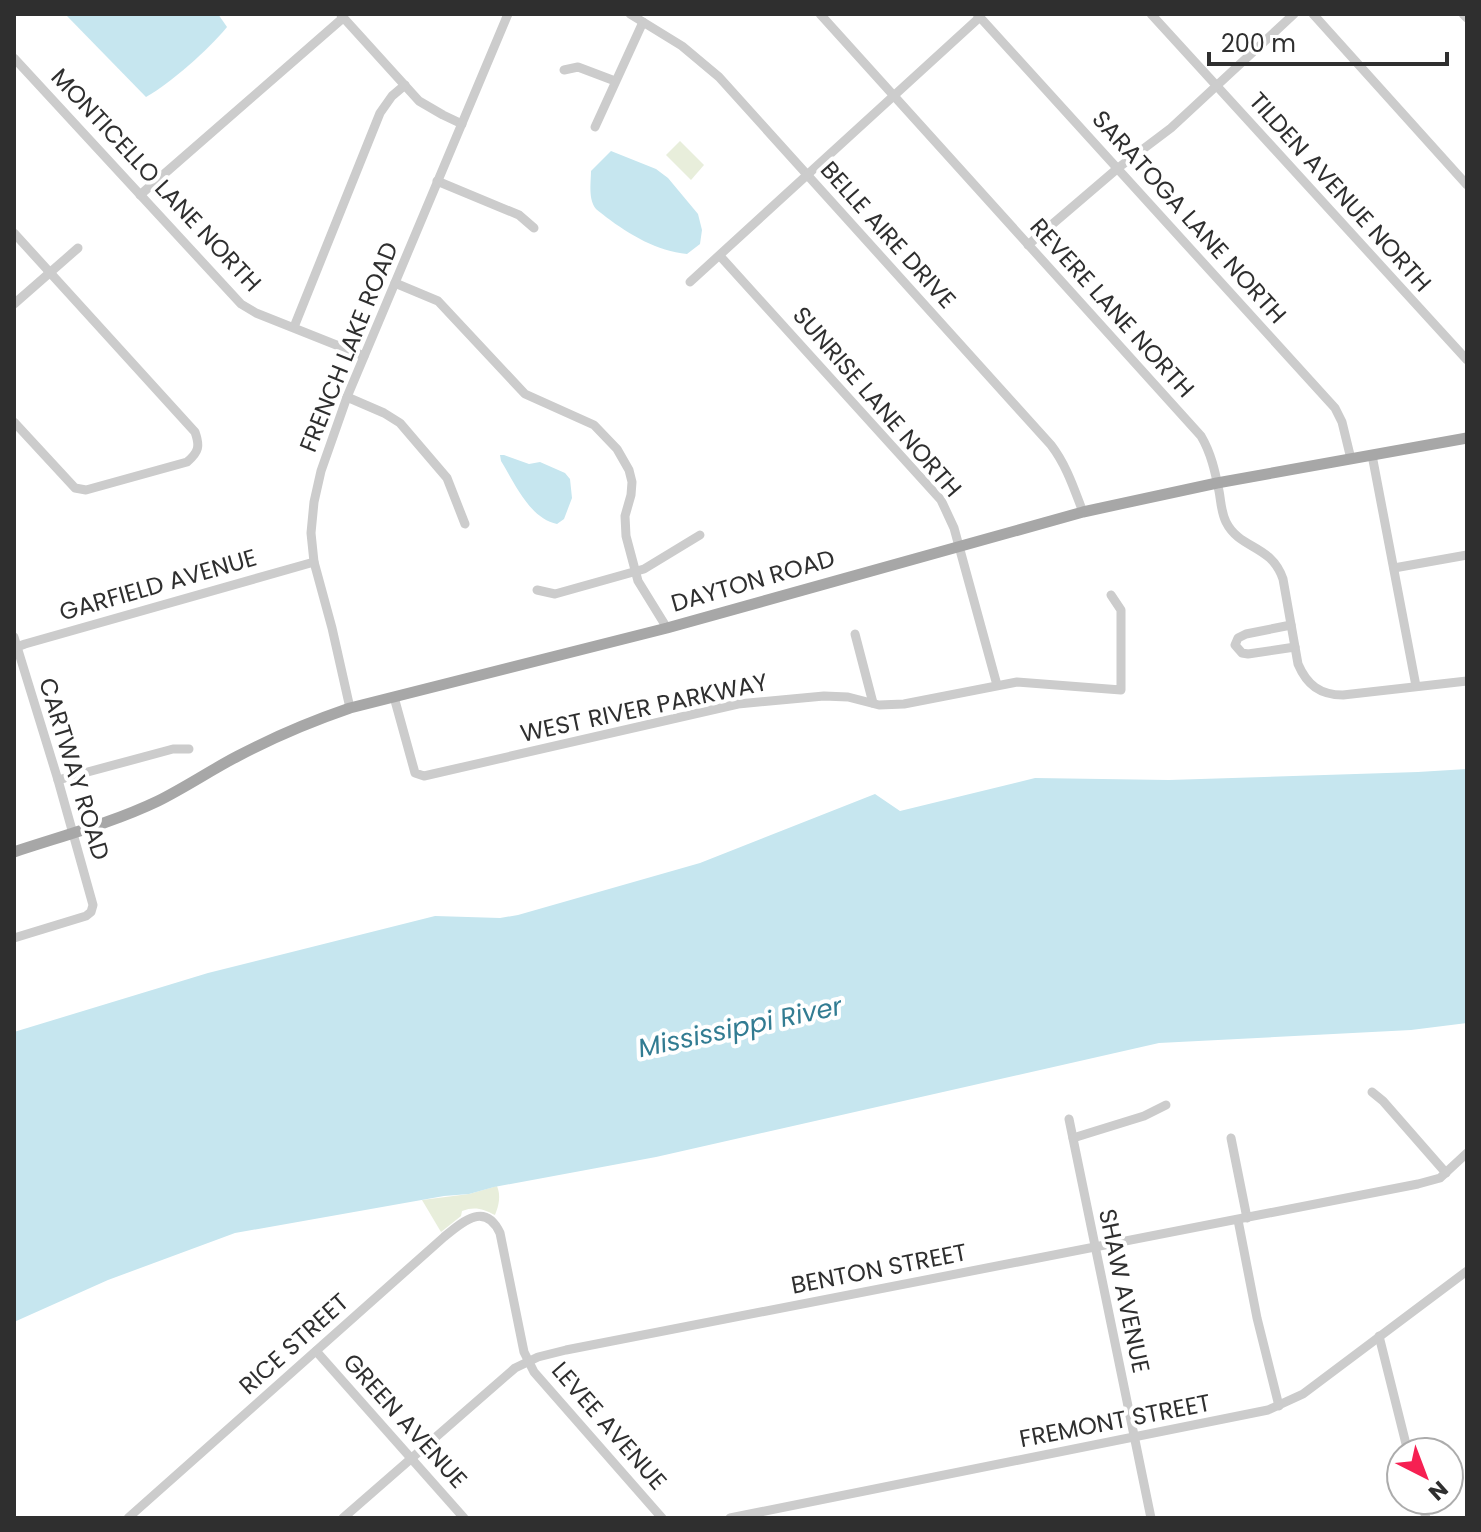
<svg xmlns="http://www.w3.org/2000/svg" width="1481" height="1532" font-family="Poppins,sans-serif">
<rect width="100%" height="100%" fill="#fff"/>
<g fill="#e8eedb">
<polygon points="680,141 704,165 691,180 666,155"/>
<path d="M 497,1186 C 501,1196 499,1205 495,1215 C 483,1209 475,1206 462,1211 L 461,1216 L 441,1232 L 422,1200 L 469,1194 Z"/>
</g>
<g fill="#c6e6ef">
<path d="M 67,14 L 218,14 L 227,27 C 208,50 172,82 146,97 L 67,16 Z"/>
<path d="M 611,151 L 656,169 L 668,178 L 698,214 L 702,230 L 700,244 L 687,254 C 657,251 630,235 606,217 C 603,214 599,212 596,209 C 588,199 591,183 591,171 Z"/>
<path d="M 500,455 L 504,455 L 529,464 L 540,462 L 565,473 L 570,479 L 572,498 L 564,519 L 557,524 C 530,519 514,482 501,461 Z"/>
<polygon points="1467,769 1467,1023 1411,1030 1159,1043 656,1157 494,1187 469,1194 444,1196 235,1233 108,1280 14,1322 14,1032 208,973 435,916 500,918 518,915 700,863 875,794 900,811 1035,778 1169,780 1418,772"/>
</g>
<g fill="none" stroke-linecap="round" stroke-linejoin="round">
<g stroke="#ccc" stroke-width="9">
<path d="M 630,14 L 682,46 L 719,77 L 1051,445 C 1067,466 1074,489 1083,512"/>
<path d="M 820,14 L 1201,436 C 1211,453 1215,471 1219,491 C 1221,501 1221,512 1226,522 C 1240,550 1271,544 1283,579 L 1298,664 C 1307,685 1320,695 1343,695 L 1467,681"/>
<polyline points="977,14 1335,408 1342,422 1351,459"/>
<polyline points="1151,14 1467,360"/>
<polyline points="1313,14 1467,185"/>
<polyline points="1463,14 1467,18"/>
<polyline points="341,15 419,101 443,115 462,124"/>
<polyline points="14,58 241,304 256,313 364,356"/>
<polyline points="564,70 578,67 615,81"/>
<polyline points="595,127 643,22"/>
<polyline points="437,181 519,215 534,228"/>
<polyline points="140,195 343,18"/>
<path d="M 14,233 L 195,432 C 200,446 199,452 187,462 L 86,490 L 75,488 L 14,422"/>
<polyline points="1028,245 1118,168 1171,128 1294,14"/>
<polyline points="720,256 941,500 954,528 997,685"/>
<polyline points="690,282 980,17"/>
<polyline points="395,283 438,301 525,394 594,425 617,449 629,470 632,482 631,495 625,516 626,536 638,581 667,628"/>
<polyline points="14,304 78,248"/>
<polyline points="294,327 380,113 392,96 405,85"/>
<polyline points="347,397 384,413 400,423 447,478 465,524"/>
<polyline points="1372,455 1416,686"/>
<polyline points="1394,568 1467,555"/>
<polyline points="537,590 555,594 644,569 700,535"/>
<polyline points="1291,625 1246,634 1238,638 1235,645 1242,653 1248,654 1295,647"/>
<polyline points="855,634 873,703"/>
<polyline points="14,637 58,780 93,905 91,912 86,916 14,938"/>
<polyline points="14,648 25,644 314,562"/>
<polyline points="394,697 415,773 424,776 738,704 824,696 848,697 879,705 904,704 1017,682 1121,690 1121,610 1111,595"/>
<polyline points="350,708 332,628 314,562 311,533 314,502 321,471 347,397 508,14"/>
<polyline points="58,780 173,749 189,749"/>
<polyline points="1372,1092 1383,1101 1446,1173"/>
<polyline points="1069,1119 1151,1518"/>
<polyline points="1073,1138 1144,1116 1166,1105"/>
<polyline points="1231,1138 1247,1218"/>
<polyline points="1238,1220 1257,1318 1279,1406"/>
<polyline points="1379,1336 1408,1452"/>
<polyline points="316,1351 464,1518"/>
<polyline points="1421,1500 1426,1518"/>
<path d="M 128,1518 L 444,1237 C 462,1222 485,1201 500,1233 L 524,1352 L 534,1372 L 662,1518"/>
<polyline points="343,1518 515,1368 538,1357 566,1350 1418,1184 1440,1178 1467,1153"/>
<polyline points="730,1518 1268,1410 1303,1394 1467,1271"/>
</g>
<path stroke="#a7a7a7" stroke-width="11" d="M 14,852 C 62,836 112,823 158,801 C 186,787 211,770 238,756 C 274,737 312,721 350,708 L 667,628 L 1083,512 L 1217,483 L 1467,438"/>
</g>
<g text-anchor="middle" stroke-width="8" stroke-linejoin="round" paint-order="stroke">
<g font-size="24" fill="#2f2f2f" stroke="#fff">
<text transform="translate(156 180) rotate(47)" y="8">MONTICELLO LANE NORTH</text>
<text transform="translate(1340 192) rotate(48)" y="8">TILDEN AVENUE NORTH</text>
<text transform="translate(1189 217) rotate(48)" y="8">SARATOGA LANE NORTH</text>
<text transform="translate(888 235) rotate(48)" y="8">BELLE AIRE DRIVE</text>
<text transform="translate(1112 308) rotate(48)" y="8">REVERE LANE NORTH</text>
<text transform="translate(349 347) rotate(-68)" y="8">FRENCH LAKE ROAD</text>
<text transform="translate(877 402) rotate(49)" y="8">SUNRISE LANE NORTH</text>
<text transform="translate(753 581) rotate(-16)" y="8">DAYTON ROAD</text>
<text transform="translate(158 585) rotate(-16)" y="8">GARFIELD AVENUE</text>
<text transform="translate(644 708) rotate(-12)" y="8">WEST RIVER PARKWAY</text>
<text transform="translate(74 769) rotate(73)" y="8">CARTWAY ROAD</text>
<text transform="translate(879 1269) rotate(-11)" y="8">BENTON STREET</text>
<text transform="translate(1124 1291) rotate(78)" y="8">SHAW AVENUE</text>
<text transform="translate(294 1344) rotate(-42)" y="8">RICE STREET</text>
<text transform="translate(405 1421) rotate(48)" y="8">GREEN AVENUE</text>
<text transform="translate(1115 1421) rotate(-11)" y="8">FREMONT STREET</text>
<text transform="translate(609 1426) rotate(49)" y="8">LEVEE AVENUE</text>
</g>
<g font-size="26" font-style="italic" fill="#327c92" stroke="#fff">
<text transform="translate(740 1027) rotate(-12)" y="9">Mississippi River</text>
</g>
</g>
<rect width="1481" height="1532" fill="none" stroke="#2f2f2f" stroke-width="32"/>
<g transform="translate(1425 1476) rotate(138)"><circle r="38" fill="#ffffff" stroke="#acacac" stroke-width="2"/>
<path d="M0-6L14 30L0 20L-14 30Z" fill="#f62052"/>
<text y="-12" font-size="22" font-weight="bold" text-anchor="middle" fill="#2f2f2f">N</text>
</g>
<path d="M1209 52v12h238v-12" fill="none" stroke="#2f2f2f" stroke-width="4"/>
<text x="1221" y="52" font-size="24" fill="#2f2f2f" stroke="#ffffff" stroke-width="6" paint-order="stroke">200 m</text>
</svg>
